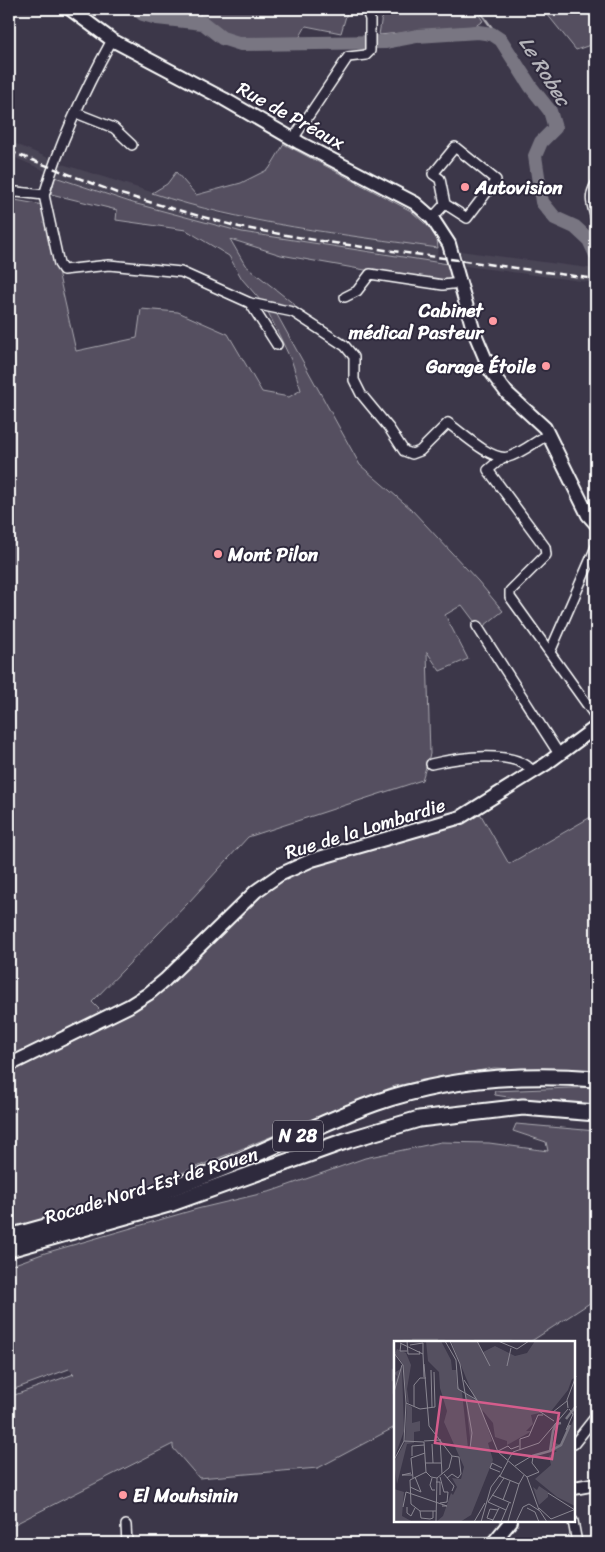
<svg xmlns="http://www.w3.org/2000/svg" width="605" height="1552" font-family="Sriracha,sans-serif">
<rect width="100%" height="100%" fill="#3c3749"/>
<filter id="ink" filterUnits="userSpaceOnUse"><feTurbulence type="fractalNoise" baseFrequency=".02" numOctaves="2"/><feDisplacementMap in="SourceGraphic" scale="10" xChannelSelector="R" yChannelSelector="G"/><feConvolveMatrix kernelMatrix="1 2 1 2 8 2 1 2 1" color-interpolation-filters="sRGB"/></filter>
<g filter="url(#ink)">
<g fill="#494455">
<polygon points="9,141 53,160 48,172 9,155"/>
<polygon points="59,163 224,215 297,228 438,248 436,262 242,232 196,222 55,177"/>
<polygon points="460,251 596,269 596,283 465,266"/>
</g>
<g fill="#555060" stroke="#aaa8b0">
<polygon points="202,9 348,9 341,33 306,26 298,40 234,42 198,21"/>
<polygon points="383,9 475,9 483,21 475,26 379,35"/>
<polygon points="543,9 596,9 596,43 576,50"/>
<path d="M 284,144 L 411,211 L 431,229 L 437,239 L 438,248 C 341,234 245,224 152,193 L 167,184 L 176,172 L 196,195 L 241,183 L 269,169 Z"/>
<polygon points="55,177 133,203 242,232 448,264 451,279 435,280 365,270 281,255 230,239 245,265 295,305 294,311 279,303 261,301 242,279 229,256 186,230 116,220 117,210 51,194"/>
<polygon points="9,186 15,200 43,205 76,351 137,338 141,309 178,312 228,334 262,392 289,397 301,390 292,362 268,312 275,311 360,465 411,509 478,581 503,611 480,629 462,605 445,615 468,659 440,671 427,652 430,754 422,780 248,837 189,902 92,1002 106,1016 153,988 268,879 477,808 509,864 596,814 596,1074 494,1068 395,1086 133,1193 9,1231"/>
<polygon points="596,1087 596,1107 547,1103 495,1095 494,1091"/>
<polygon points="516,1124 596,1131 596,1299 530,1342 395,1342 395,1427 318,1468 199,1478 173,1448 173,1444 9,1527 9,1397 74,1374 69,1369 9,1391 9,1266 45,1253 197,1209 272,1191 365,1158 441,1142 489,1143 548,1151 546,1142 513,1131"/>
</g>
<g fill="none" stroke-linecap="round" stroke-linejoin="round">
<polyline stroke="#afadb4" stroke-width="2.5" points="478,9 501,40"/>
<polyline stroke="#797682" stroke-width="14" points="137,9 143,14 157,18 203,23 222,38 241,44 386,42 417,36 478,32 492,34 501,40 531,87 550,111 555,128 541,142 535,156 542,202 555,218 575,227 589,240 596,255"/>
<g stroke="#fff" stroke-width="12">
<g id="street">
<polyline points="76,113 114,128 132,145"/>
<polyline points="293,139 348,57 366,55 370,51 370,19 366,9"/>
<path d="M 596,184 C 588,197 592,205 596,219"/>
<polyline points="9,194 17,192 44,195"/>
<path d="M 44,195 L 59,264 L 63,270 L 109,265 L 181,272 L 250,303 L 293,312 L 345,346 L 354,357 L 354,380 L 361,394 L 389,428 L 404,451 L 412,454 L 420,451 L 448,423 C 461,432 491,461 508,457 C 521,454 536,441 549,434"/>
<path d="M 44,195 C 60,142 85,89 112,40"/>
<polyline points="432,218 445,204 440,179 433,174 455,147 496,180 467,218 445,204"/>
<polyline points="345,297 357,291 370,274 443,285 460,283"/>
<polyline points="250,303 277,345"/>
<polyline points="502,458 488,470 545,547 546,555 510,591 510,597 596,717"/>
<polyline points="477,626 559,754"/>
<polyline points="550,652 596,547"/>
<path d="M 431,764 C 456,758 516,748 533,772"/>
<polyline points="574,1444 596,1416"/>
<polyline points="573,1521 577,1543"/>
<polyline points="126,1525 127,1543"/>
</g>
</g>
<g stroke="#fff" stroke-width="16">
<g id="secondary">
<polyline points="70,9 112,40 224,99 300,143 415,203 432,218 449,244 473,329 491,372 507,393 545,428 588,515 596,524"/>
<polyline points="9,1065 129,1006 148,994 165,980 256,891 279,875 312,860 461,817 546,764 596,727"/>
<polyline points="574,1488 596,1484"/>
<polyline points="493,1543 511,1521"/>
</g>
</g>
<g stroke="#fff" stroke-width="19">
<g id="highway">
<path d="M 9,1237 C 79,1218 150,1198 218,1170 C 271,1149 322,1122 375,1103 C 447,1078 521,1073 596,1079"/>
<polyline points="9,1249 172,1203 348,1140 419,1119 523,1107 596,1113"/>
</g>
</g>
<use href="#street" stroke="#2f2a3d" stroke-width="9"/>
<use href="#secondary" stroke="#2f2a3d" stroke-width="12"/>
<use href="#highway" stroke="#2f2a3d" stroke-width="15"/>
<polyline stroke="#fff" stroke-width="2.5" stroke-dasharray="8 4" stroke-linecap="butt" points="9,151 117,193 239,227 327,242 596,279"/>
</g>
</g>
<g fill="#ff9aa2" stroke="#2f2a3d" stroke-width="2">
<circle cx="465" cy="187" r="5"/>
<circle cx="493" cy="321" r="5"/>
<circle cx="546" cy="366" r="5"/>
<circle cx="218" cy="554" r="5"/>
<circle cx="123" cy="1495" r="5"/>
</g>
<g text-anchor="middle" stroke-width="4" stroke-linejoin="round" paint-order="stroke">
<rect fill="#2f2a3d" stroke="#c1bfc5" stroke-width="1" x="273" y="1120.5" width="50" height="31" rx="4"/>
<g font-size="18" font-weight="bold" fill="#fff">
<text x="298" y="1142">N 28</text>
</g>
<g font-size="19" fill="#fff" stroke="#2f2a3d">
<text transform="translate(291 115) rotate(29)" y="7">Rue de Préaux</text>
<text transform="translate(365 828) rotate(-17)" y="7">Rue de la Lombardie</text>
<text transform="translate(151 1185) rotate(-17)" y="7">Rocade Nord-Est de Rouen</text>
</g>
<g font-size="19" font-weight="bold" fill="#fff" stroke="#2f2a3d" text-anchor="start">
<text x="475" y="194">Autovision</text>
<text x="483" y="317" text-anchor="end">Cabinet<tspan x="483" dy="22">médical Pasteur</tspan></text>
<text x="536" y="373" text-anchor="end">Garage Étoile</text>
<text x="228" y="561">Mont Pilon</text>
<text x="133" y="1502">El Mouhsinin</text>
</g>
<g font-size="20" font-style="italic" fill="#b5b4ba" stroke="#2f2a3d">
<text transform="translate(545 71) rotate(58)" y="7">Le Robec</text>
</g>
</g>
<g transform="translate(394 1341)">
<rect width="181" height="181" fill="#3c3749"/>
<path d="M 32,0 L 47,0 L 57,19 L 58,29 L 62,29 L 63,44 L 68,51 L 74,107 L 77,106 L 71,52 L 81,59 L 57,0 L 83,0 L 89,11 L 101,5 L 121,15 L 133,12 L 141,0 L 181,0 L 181,37 L 178,38 L 174,49 L 158,69 L 137,74 L 139,83 L 132,90 L 138,90 L 113,104 L 113,100 L 101,96 L 99,82 L 88,69 L 98,100 L 94,102 L 99,119 L 77,174 L 66,181 L 42,181 L 49,175 L 57,152 L 59,154 L 63,146 L 58,137 L 67,138 L 70,126 L 50,81 L 53,70 L 46,47 L 45,31 L 34,20 ZM 3,8 L 12,12 L 17,24 L 13,48 L 15,62 L 19,64 L 13,61 L 9,23 L 1,12 ZM 8,27 L 10,90 L 0,118 L 0,47 L 3,35 L 0,32 ZM 13,63 L 18,66 L 18,82 L 26,80 L 26,90 L 20,91 L 20,102 L 13,103 L 3,143 L 0,121 L 11,101 ZM 181,76 L 181,165 L 163,156 L 141,138 L 157,124 L 155,115 L 163,110 L 158,109 L 158,101 L 167,104 ZM 145,145 L 154,151 L 154,156 L 145,164 L 139,146 L 143,149 ZM 0,148 L 10,151 L 8,175 L 19,181 L 0,181 Z" fill="#555060"/>
<path fill="none" stroke="#797682" stroke-width="2.5" d="M 172,78 L 182,65M 156,110 L 167,104 L 176,84M 138,115 L 156,110 L 159,90 L 162,83 L 167,82"/>
<path fill="none" stroke="#8a8792" stroke-width="1" d="M 13,0 L 14,13 L 26,13 L 25,10M 51,0 L 62,19 L 64,48 L 83,59 L 104,111 L 133,136 L 145,169M 56,0 L 66,23 L 78,92 L 76,107M 83,0 L 96,25M 104,0 L 123,8 L 135,0M 6,2 L 29,13 L 30,36M 7,2 L 6,10 L 13,10M 16,4 L 29,2 L 29,13M 0,12 L 9,24 L 12,62 L 10,100 L 0,119M 30,23 L 35,85 L 58,115 L 55,127 L 43,137M 113,25 L 117,7M 37,29 L 38,66M 70,39 L 83,59M 0,51 L 8,24M 12,62 L 26,68 L 41,66 L 40,31M 20,65 L 20,44 L 26,37 L 32,37M 174,67 L 173,59 L 182,35M 145,70 L 160,80M 159,71 L 173,60M 172,89 L 179,73 L 175,68M 46,98 L 48,133M 10,100 L 30,101 L 32,131 L 37,136 L 43,137M 30,100 L 46,99M 38,103 L 39,122M 126,109 L 126,98 L 135,95 L 144,74 L 149,74M 104,110 L 114,105 L 117,108 L 125,105M 18,115 L 18,105 L 30,104M 114,119 L 119,111 L 145,102 L 174,68M 31,122 L 47,122M 121,125 L 136,116 L 145,116M 32,131 L 16,139 L 17,163 L 26,170 L 42,170M 106,131 L 96,127 L 98,122 L 108,127M 17,132 L 8,134 L 18,134M 50,133 L 60,145 L 58,150M 105,135 L 125,143 L 130,134M 106,135 L 114,120M 46,136 L 50,151 L 54,151M 133,136 L 145,131 L 138,122 L 139,116M 19,137 L 17,117 L 31,112M 38,137 L 36,144 L 38,149 L 41,149M 53,137 L 58,133 L 64,137 L 67,133 L 65,116 L 58,115M 42,141 L 46,141 L 46,154M 16,146 L 27,151 L 21,136M 154,152 L 181,169M 98,154 L 117,162M 109,159 L 116,140M 94,161 L 110,137M 94,161 L 112,169M 46,162 L 53,161 L 54,151M 9,166 L 12,151 L 53,165 L 48,165M 13,166 L 13,172 L 17,175 L 21,167M 133,167 L 141,171 L 145,181M 145,167 L 157,178 L 182,168M 26,170 L 27,177 L 36,178 L 39,177 L 39,170M 99,179 L 93,177 L 96,168 L 104,169M 42,180 L 43,137M 114,180 L 125,143M 80,181 L 91,162M 87,181 L 97,146 L 106,134M 98,181 L 105,167M 107,181 L 115,162M 122,181 L 129,166 L 135,163 L 146,170 L 153,181"/>
<path fill="#d45d8c" fill-opacity="0.15" stroke="#d45d8c" stroke-width="2.5" d="M 47,56 L 165,72 L 158,118 L 41,102 Z"/>
<rect width="181" height="181" fill="none" stroke="#fff" stroke-width="2.5"/>
</g>
<rect width="605" height="1552" fill="none" stroke="#2f2a3d" stroke-width="30"/>
<rect x="15" y="15" width="575" height="1522" fill="none" stroke="#fff" stroke-width="2" filter="url(#ink)"/>
</svg>
